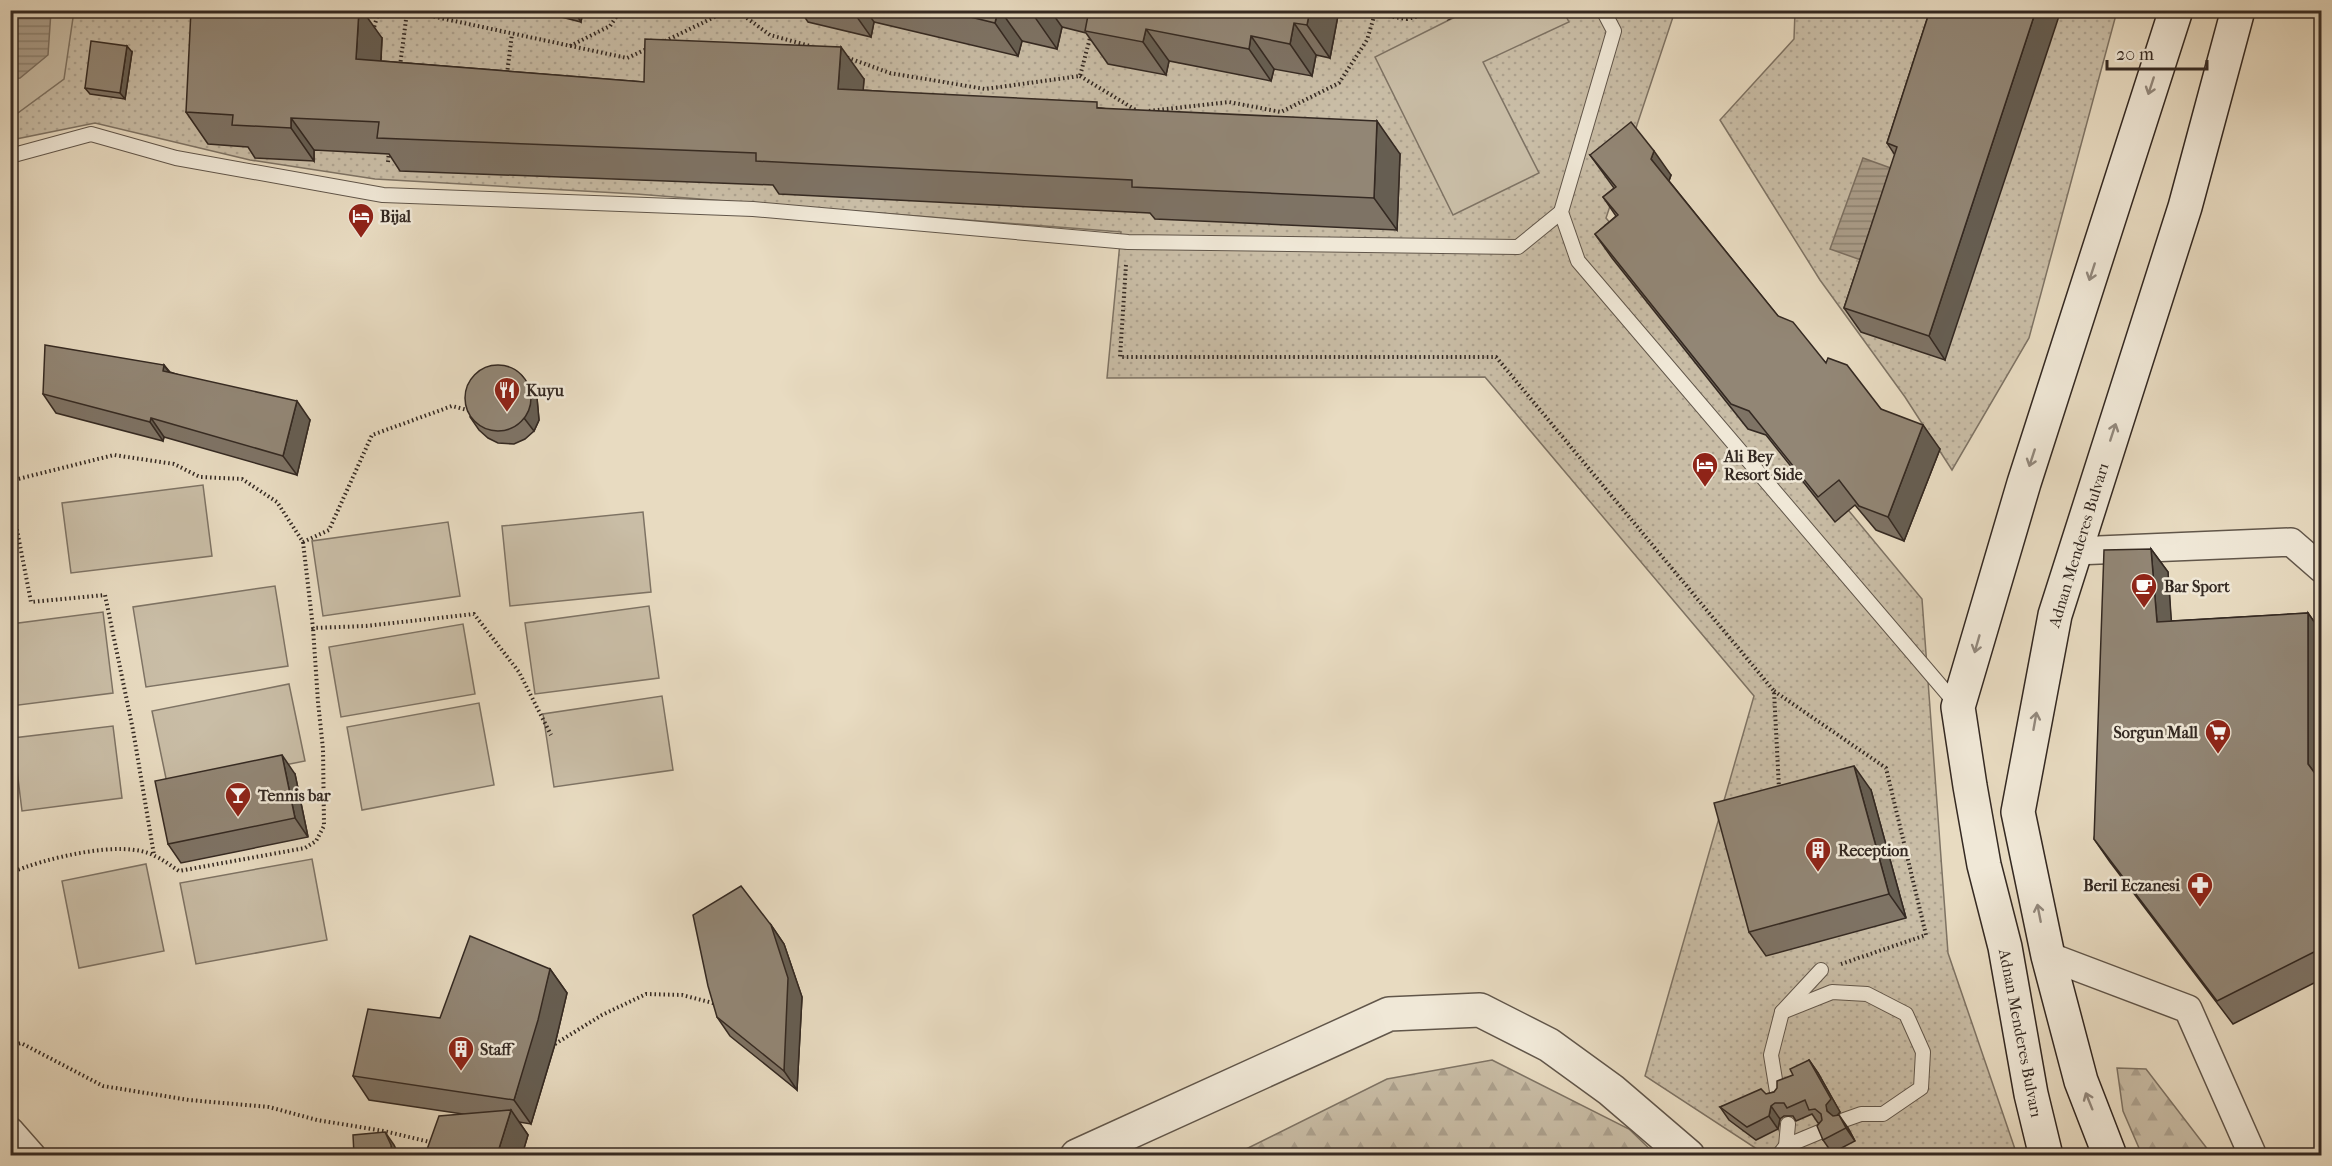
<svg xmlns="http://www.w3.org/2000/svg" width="2332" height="1166" font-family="'IM FELL French Canon',serif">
<defs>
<pattern id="grass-dots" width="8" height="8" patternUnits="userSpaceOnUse" patternTransform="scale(1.5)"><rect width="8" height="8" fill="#c9bda6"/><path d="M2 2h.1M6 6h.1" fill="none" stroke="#ada28f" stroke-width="1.8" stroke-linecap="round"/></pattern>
<pattern id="forest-firs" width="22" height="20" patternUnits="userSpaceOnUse" patternTransform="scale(1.5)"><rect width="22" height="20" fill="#c9bda6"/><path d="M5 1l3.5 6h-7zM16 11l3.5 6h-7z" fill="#ada28f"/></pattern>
<pattern id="water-rules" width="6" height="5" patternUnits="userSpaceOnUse" patternTransform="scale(1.5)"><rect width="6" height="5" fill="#ab9e8b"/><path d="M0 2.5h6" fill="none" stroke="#8c8171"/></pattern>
</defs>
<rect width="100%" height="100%" fill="#e8dbc1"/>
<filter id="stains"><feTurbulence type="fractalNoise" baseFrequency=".00333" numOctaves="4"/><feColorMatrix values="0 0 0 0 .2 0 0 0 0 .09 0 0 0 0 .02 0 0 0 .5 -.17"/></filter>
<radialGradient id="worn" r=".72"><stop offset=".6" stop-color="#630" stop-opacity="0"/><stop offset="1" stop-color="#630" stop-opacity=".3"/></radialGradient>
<g fill="url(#grass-dots)" stroke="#7e7364" stroke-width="1.5">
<polygon points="11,11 1673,11 1673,17 1606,218 1922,599 1948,953 2017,1155 1766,1155 1645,1076 1754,696 1485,377 1107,378 1121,232 636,194 375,179 250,160 95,123 11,140"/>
<polygon points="1795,11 2117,11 2029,338 1952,470 1905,397 1820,280 1720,120 1794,39"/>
</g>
<g fill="url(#forest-firs)" stroke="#7e7364" stroke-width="1.5">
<polygon points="1492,1060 1629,1129 1656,1155 1234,1155 1387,1079"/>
<polygon points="2117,1068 2146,1069 2212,1155 2142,1155 2123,1111"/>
</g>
<g fill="#c9bda6" stroke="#7e7364" stroke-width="1.5">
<polygon points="11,11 74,11 64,79 11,118"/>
<polygon points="1460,11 1563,11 1569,22 1483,62 1539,173 1453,215 1375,57 1461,14"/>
<polygon points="203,485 212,556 71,573 62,503"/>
<polygon points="643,512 651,592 510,606 502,526"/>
<polygon points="448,522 460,596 323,616 312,541"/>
<polygon points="275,586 288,666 146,687 133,607"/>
<polygon points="649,606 659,678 535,694 525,623"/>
<polygon points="103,612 113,693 11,706 11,624"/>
<polygon points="463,624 475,694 341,717 329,647"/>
<polygon points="289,684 305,761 168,788 152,711"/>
<polygon points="662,696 673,770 554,787 543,714"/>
<polygon points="479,703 494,785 362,810 347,727"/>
<polygon points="113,726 122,798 22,811 13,738"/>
<polygon points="312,859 327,940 196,964 180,883"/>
<polygon points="146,864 164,951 79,968 62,881"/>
</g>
<g fill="url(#water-rules)" stroke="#7b6f61" stroke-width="1.5">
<polygon points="10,11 51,11 48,55 20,78 11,80"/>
<polygon points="1863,158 1910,175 1878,266 1830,249"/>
</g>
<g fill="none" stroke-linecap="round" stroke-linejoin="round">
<g stroke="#61564a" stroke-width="16">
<g id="service">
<polyline points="1603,10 1614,31 1561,212 1578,261 1957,705"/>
<polyline points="10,156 91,134 176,158 383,195 753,209 1128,242 1518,247 1561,212"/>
<polyline points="1782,1012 1832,992 1867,994 1906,1014 1923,1052 1921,1088 1883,1114 1861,1114 1844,1120"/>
<polyline points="1778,1098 1771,1055 1782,1012 1821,970"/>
<polyline points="1786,1146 1822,1131"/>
<polyline points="1778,1156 1786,1146 1788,1124"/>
</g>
</g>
<g stroke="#61564a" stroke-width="30">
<g id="minor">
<polyline points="2075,551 2291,542 2322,569"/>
<polyline points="2048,956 2188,1009 2253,1156"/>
<polyline points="10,1131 32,1156"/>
</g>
</g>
<g stroke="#61564a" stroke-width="36">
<polyline id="tertiary" points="1077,1156 1389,1014 1480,1010 1549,1045 1611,1090 1688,1156"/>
</g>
<g stroke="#342922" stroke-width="36">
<g id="secondary">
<polyline points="2046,1156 2031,1094 2005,947 1984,865 1970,786 1958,707 2024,483 2176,10"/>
<polyline points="2110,1156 2081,1081 2048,956 2018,812 2055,615 2185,207 2238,10"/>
</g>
</g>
<g stroke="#342922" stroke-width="4" stroke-dasharray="1.5 3" stroke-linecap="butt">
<polyline points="403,10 627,58 647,49"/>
<polyline points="736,10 770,35 810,46"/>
<polyline points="1445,11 1449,20"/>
<polyline points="1375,14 1407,19 1445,10"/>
<polyline points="373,31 379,10"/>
<polyline points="665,41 729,10"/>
<polyline points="570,46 610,26 621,10"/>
<polyline points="843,56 890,73 985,89 1080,76 1091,34"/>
<polyline points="400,66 407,12"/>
<polyline points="507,74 512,34"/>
<polyline points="1080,76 1139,112"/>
<polyline points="1149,111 1229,102 1281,112 1339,83 1367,40 1376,10"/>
<polyline points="388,162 389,150"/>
<polyline points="1126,265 1120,357 1496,357 1774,691 1779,789"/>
<polyline points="10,481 114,455 174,464 200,477 242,479 277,502 303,542 329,530 372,435 452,406 471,411"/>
<polyline points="10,494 31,602 105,595 133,730 154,855"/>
<polyline points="303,542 313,628 366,626 474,614 519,672 551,735"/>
<polyline points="1774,691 1886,768 1926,935 1841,964"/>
<path d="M 10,873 C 43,859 123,838 155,856 C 164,860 171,866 179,871 L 305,848 L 316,841 L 324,826 L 323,749 L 318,702 L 313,628"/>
<polyline points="555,1044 602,1015 646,994 682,995 717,1004"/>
<polyline points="10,1046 21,1043 103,1086 189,1100 269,1107 317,1120 384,1131 434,1143"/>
</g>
<use href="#service" stroke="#f0e8d7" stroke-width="14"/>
<use href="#minor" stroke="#f0e8d7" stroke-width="27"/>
<use href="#tertiary" stroke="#f0e8d7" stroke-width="33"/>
<use href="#secondary" stroke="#f0e8d7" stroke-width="33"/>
</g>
<g fill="#7e7365" stroke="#342922" stroke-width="1.5">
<polygon points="534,10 583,10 581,22"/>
<polygon points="800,10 1339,10 1330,58 1316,55 1312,76 1274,69 1271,81 1169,61 1166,75 1108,64 1086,33 1062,27 1057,49 1022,41 1018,56 874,22 871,37 808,22"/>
<polygon points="1930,10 1945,360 1861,332 1844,308 1895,155 1887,143"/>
<polygon points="382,38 381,61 644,82 864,79 863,90 1101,108 1400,154 1397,230 1155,219 1150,213 779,194 773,185 400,171 389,154 314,150 314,161 255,158 248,147 208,144 186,112"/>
<polygon points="132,52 125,99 90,94 85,88"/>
<polygon points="1590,155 1671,175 1669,181 1778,316 1826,363 1881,409 1940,449 1904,541 1876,530 1855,505 1835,522 1766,435 1748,429 1612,258 1595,234 1616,216 1603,197 1614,188"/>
<polygon points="164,365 170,372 310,420 297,475 164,437 163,441 56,413 43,394"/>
<polygon points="522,376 537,398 539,420 534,431 525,439 514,444 498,443 488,438 479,430 470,417"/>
<polygon points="2151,549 2168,572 2171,621 2308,613 2322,633 2322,979 2233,1024 2110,862 2094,839"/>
<polygon points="295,774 308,837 181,863 168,844"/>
<polygon points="1871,790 1906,918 1766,956 1749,932"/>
<polygon points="771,925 784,944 802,997 797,1090 730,1036 717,1017"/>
<polygon points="550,969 567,993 555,1044 531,1124 519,1122 528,1135 522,1155 425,1155 463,1114 369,1100 353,1076 440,1018"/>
<polygon points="1809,1060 1818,1073 1840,1112 1837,1115 1848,1128 1855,1141 1832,1153 1823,1140 1819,1123 1818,1123 1812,1114 1796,1121 1793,1116 1784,1116 1780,1119 1778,1129 1756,1140 1729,1120 1720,1107 1766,1094 1774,1092"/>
</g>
<g fill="#665e52" stroke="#342922" stroke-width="1.5">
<polygon points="359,10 362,10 382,38 379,92 356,59"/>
<polygon points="573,10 583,10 581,22"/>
<polygon points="852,10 866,10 874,22 871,37"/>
<polygon points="998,10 1000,10 1022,41 1018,56 995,23"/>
<polygon points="1036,10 1050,10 1062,27 1057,49 1034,16"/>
<polygon points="1310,10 1339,10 1330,58 1307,25"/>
<polygon points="2036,10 2061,10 1945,360 1929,336"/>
<polygon points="1294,23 1316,55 1312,76 1290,44"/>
<polygon points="1146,29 1169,61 1166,75 1143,42"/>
<polygon points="1251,36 1274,69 1271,81 1249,49"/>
<polygon points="127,46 132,52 125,99 120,93"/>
<polygon points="841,47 864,79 861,121 838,89"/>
<polygon points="291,118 314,150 314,161 291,128"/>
<polygon points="1377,121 1400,154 1397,230 1374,198"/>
<polygon points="1654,151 1671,175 1668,183 1651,159"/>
<polygon points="164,365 177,384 163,371"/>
<polygon points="528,385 537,398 539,420 534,431 524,418"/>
<polygon points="297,401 310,420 297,475 283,456"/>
<polygon points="151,418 164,437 163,441 150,422"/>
<polygon points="1923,425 1940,449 1904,541 1888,517"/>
<polygon points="2151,549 2168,572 2173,645 2157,622"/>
<polygon points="2308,613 2322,633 2322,783 2308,764"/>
<polygon points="282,755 295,774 308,837 295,818"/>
<polygon points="1854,766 1871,790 1906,918 1889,894"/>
<polygon points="771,925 784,944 802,997 797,1090 784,1071"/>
<polygon points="550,969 567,993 555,1044 531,1124 514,1100"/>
<polygon points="1809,1060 1818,1073 1840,1112 1835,1118 1827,1111"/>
<polygon points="1771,1106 1780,1119 1778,1129 1769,1116"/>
<polygon points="511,1110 528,1135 522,1155 497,1155"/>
<polygon points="1839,1115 1848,1128 1855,1141 1846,1128"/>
<polygon points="385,1132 394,1145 399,1155 392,1155"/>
</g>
<g fill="#928675" stroke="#342922" stroke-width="1.5">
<polygon points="191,10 359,10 356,59 644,82 645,39 841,47 838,89 1097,102 1097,108 1377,121 1374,198 1132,187 1132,180 756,161 756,153 377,138 379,122 291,118 291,128 232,125 233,115 186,112"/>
<polygon points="942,10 998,10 995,23"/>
<polygon points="1009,10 1036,10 1034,16"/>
<polygon points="1089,10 1310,10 1307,25 1294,23 1290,44 1251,36 1249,49 1146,29 1143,42 1085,31"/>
<polygon points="1930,10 2036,10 1929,336 1844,308 1897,147 1887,143"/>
<polygon points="91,41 127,46 120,93 85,88"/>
<polygon points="1631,122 1654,151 1651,159 1778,316 1793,322 1826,363 1828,358 1847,365 1881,409 1923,425 1888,517 1859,506 1839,480 1818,497 1749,411 1731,404 1595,234 1618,215 1603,197 1616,187 1590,155"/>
<polygon points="45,345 164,365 163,371 297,401 283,456 151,418 150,422 43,394"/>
<circle cx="498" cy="398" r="33"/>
<polygon points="2151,549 2157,622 2308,613 2308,764 2322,783 2322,948 2217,1001 2094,839 2104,550"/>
<polygon points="282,755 295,818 168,844 155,781"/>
<polygon points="1854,766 1889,894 1749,932 1714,803"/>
<polygon points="741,886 771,925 788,978 784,1071 717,1017 708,986 693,915"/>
<polygon points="470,936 550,969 538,1020 514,1100 353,1076 368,1009 440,1018"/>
<polygon points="1809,1060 1831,1099 1826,1105 1827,1111 1833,1116 1839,1115 1846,1128 1823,1140 1817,1126 1822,1120 1821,1114 1815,1109 1809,1110 1805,1100 1787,1108 1784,1103 1775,1103 1771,1106 1769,1116 1747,1127 1720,1107 1761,1089 1766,1094 1774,1092 1777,1088 1777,1081 1793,1075 1790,1069"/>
<polygon points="511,1110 497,1155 425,1155 439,1116"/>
<polygon points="385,1132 391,1145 392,1155 354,1155 353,1135"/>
</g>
<defs><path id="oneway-shaft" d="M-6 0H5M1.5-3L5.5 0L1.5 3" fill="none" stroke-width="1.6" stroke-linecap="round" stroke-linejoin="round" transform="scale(1.5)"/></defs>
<g stroke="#92887c">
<use href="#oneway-shaft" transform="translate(2151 86) rotate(108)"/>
<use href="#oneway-shaft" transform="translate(2092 272) rotate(108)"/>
<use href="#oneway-shaft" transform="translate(2113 432) rotate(-72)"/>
<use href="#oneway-shaft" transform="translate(2032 458) rotate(108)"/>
<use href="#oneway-shaft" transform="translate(1977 644) rotate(106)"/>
<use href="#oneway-shaft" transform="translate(2035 721) rotate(-80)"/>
<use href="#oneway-shaft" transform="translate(2039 913) rotate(-101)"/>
<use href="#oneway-shaft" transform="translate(2089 1101) rotate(-112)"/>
</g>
<defs>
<g id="hotel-pin" transform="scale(1.35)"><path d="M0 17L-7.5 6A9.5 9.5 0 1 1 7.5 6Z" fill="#8f2418" stroke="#f0e8d7"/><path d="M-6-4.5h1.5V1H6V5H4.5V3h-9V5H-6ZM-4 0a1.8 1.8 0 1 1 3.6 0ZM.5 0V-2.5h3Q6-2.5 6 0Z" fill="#fff"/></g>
<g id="restaurant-pin" transform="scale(1.35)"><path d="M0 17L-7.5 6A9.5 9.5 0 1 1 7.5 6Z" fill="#8f2418" stroke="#f0e8d7"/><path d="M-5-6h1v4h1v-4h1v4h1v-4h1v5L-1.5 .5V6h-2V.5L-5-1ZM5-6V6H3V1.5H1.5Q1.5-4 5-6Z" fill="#fff"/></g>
<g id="cafe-pin" transform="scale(1.35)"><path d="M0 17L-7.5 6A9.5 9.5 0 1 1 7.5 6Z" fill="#8f2418" stroke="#f0e8d7"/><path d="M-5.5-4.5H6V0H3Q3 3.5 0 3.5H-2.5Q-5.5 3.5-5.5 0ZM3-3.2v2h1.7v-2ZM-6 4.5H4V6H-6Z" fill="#fff"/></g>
<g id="supermarket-pin" transform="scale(1.35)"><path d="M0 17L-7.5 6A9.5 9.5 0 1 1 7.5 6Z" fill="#8f2418" stroke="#f0e8d7"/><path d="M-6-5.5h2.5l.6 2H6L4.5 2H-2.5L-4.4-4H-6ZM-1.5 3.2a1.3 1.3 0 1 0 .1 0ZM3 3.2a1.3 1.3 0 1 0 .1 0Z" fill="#fff"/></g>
<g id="bar-pin" transform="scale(1.35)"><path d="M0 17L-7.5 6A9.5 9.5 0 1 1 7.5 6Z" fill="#8f2418" stroke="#f0e8d7"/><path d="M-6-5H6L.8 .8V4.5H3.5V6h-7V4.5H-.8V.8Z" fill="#fff"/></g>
<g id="building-pin" transform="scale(1.35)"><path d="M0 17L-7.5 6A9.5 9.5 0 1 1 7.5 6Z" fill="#8f2418" stroke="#f0e8d7"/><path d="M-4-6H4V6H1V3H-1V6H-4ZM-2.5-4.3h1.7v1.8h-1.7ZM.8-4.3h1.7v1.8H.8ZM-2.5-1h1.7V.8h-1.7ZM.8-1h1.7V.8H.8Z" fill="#fff"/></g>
<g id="pharmacy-pin" transform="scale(1.35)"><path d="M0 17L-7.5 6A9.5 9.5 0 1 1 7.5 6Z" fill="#8f2418" stroke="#f0e8d7"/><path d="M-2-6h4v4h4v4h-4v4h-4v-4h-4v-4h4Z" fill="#fff"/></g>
</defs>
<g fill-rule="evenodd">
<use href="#hotel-pin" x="361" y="216"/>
<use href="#restaurant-pin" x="507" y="390"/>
<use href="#hotel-pin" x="1705" y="465"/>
<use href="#cafe-pin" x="2144" y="586"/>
<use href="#supermarket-pin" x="2218" y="732"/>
<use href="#bar-pin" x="238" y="795"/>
<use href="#building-pin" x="1818" y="850"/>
<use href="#pharmacy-pin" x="2200" y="885"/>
<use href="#building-pin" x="461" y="1049"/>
</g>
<g text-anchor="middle" stroke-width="5" stroke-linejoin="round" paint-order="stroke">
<g font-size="16" font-weight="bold" fill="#342922" stroke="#f0e8d7" text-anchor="start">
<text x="380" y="222">Bijal</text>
<text x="526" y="396">Kuyu</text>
<text x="1724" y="462">Ali Bey<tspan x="1724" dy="18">Resort Side</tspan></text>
<text x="2164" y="592">Bar Sport</text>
<text x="2198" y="738" text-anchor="end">Sorgun Mall</text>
<text x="258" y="801">Tennis bar</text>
<text x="1838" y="856">Reception</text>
<text x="2180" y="891" text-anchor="end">Beril Eczanesi</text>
<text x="480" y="1055">Staff</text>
</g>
<g font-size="16" fill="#342922" stroke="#f0e8d7">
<text transform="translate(2078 545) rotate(-73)" y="6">Adnan Menderes Bulvarı</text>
<text transform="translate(2021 1033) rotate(79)" y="6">Adnan Menderes Bulvarı</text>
</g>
</g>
<rect width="2332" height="1166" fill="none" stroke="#e8dbc1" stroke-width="36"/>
<rect x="12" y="12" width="2308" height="1142" fill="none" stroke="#342922" stroke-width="3"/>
<rect x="18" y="18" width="2296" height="1130" fill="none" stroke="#342922" stroke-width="1.5"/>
<path d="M2107 60v9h100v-9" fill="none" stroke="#342922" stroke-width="3"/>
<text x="2116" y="60" font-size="18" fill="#342922" stroke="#f0e8d7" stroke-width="4.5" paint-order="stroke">20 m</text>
<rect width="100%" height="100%" filter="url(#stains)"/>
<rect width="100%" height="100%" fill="url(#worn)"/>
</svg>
